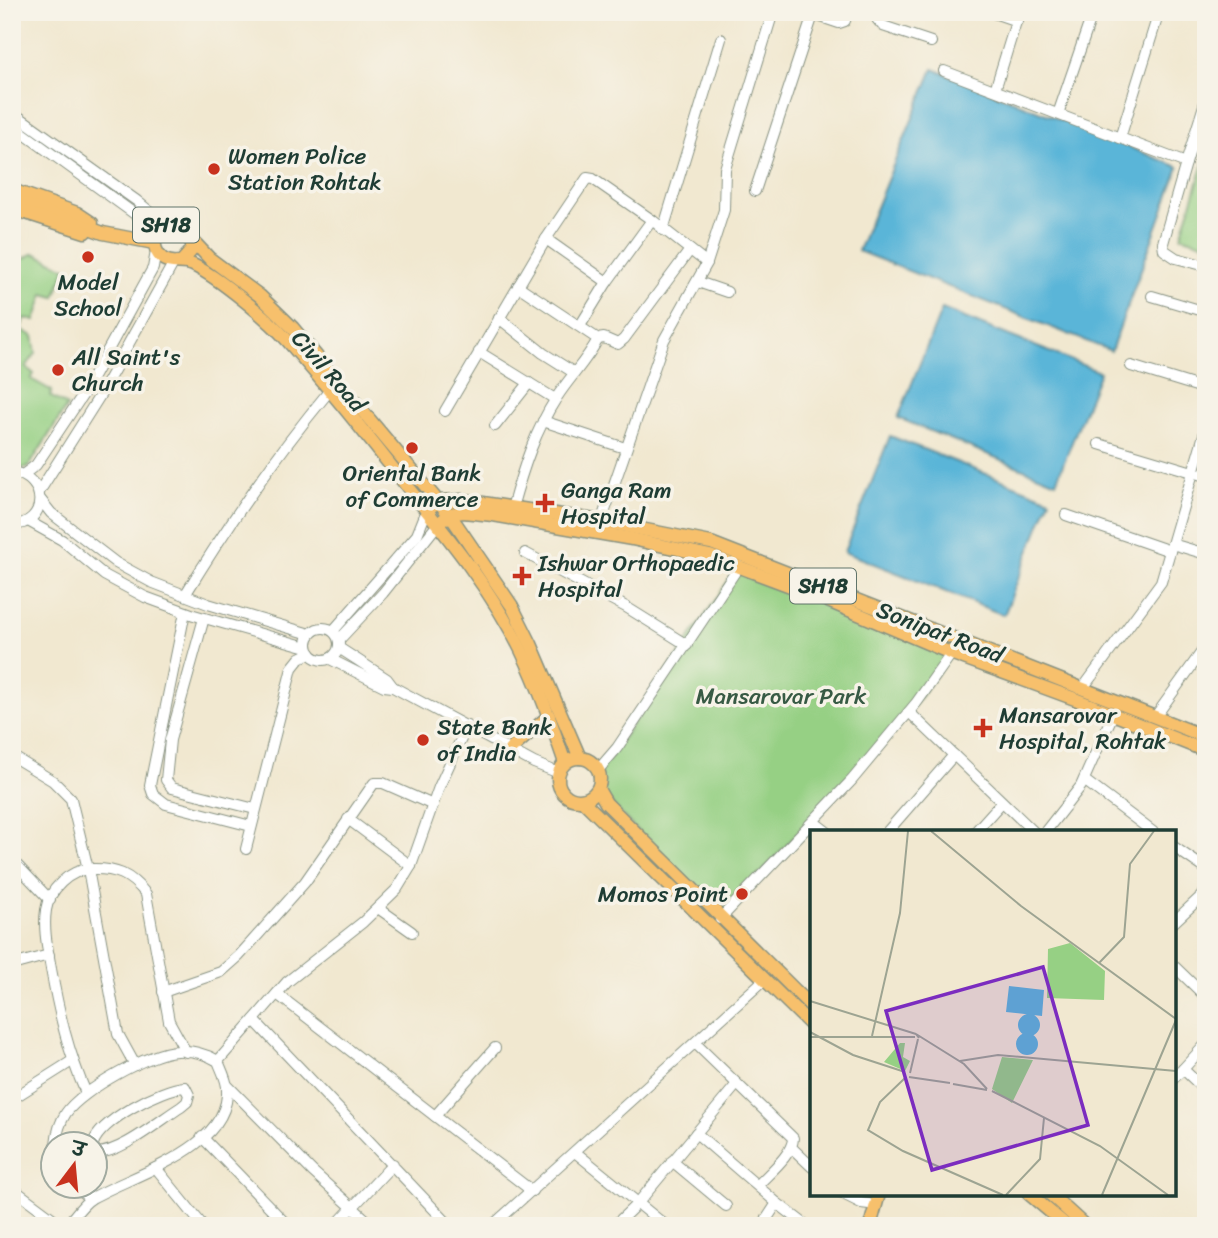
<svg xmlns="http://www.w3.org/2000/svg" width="1218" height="1238" font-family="Sriracha,'Playpen Sans Deva',sans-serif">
<rect width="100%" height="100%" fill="#f7f3e8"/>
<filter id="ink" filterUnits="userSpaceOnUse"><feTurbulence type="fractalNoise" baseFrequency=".0143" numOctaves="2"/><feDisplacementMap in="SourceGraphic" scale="14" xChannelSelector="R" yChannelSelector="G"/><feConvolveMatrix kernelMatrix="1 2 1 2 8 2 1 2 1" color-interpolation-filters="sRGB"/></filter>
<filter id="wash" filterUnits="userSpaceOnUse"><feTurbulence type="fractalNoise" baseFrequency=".00686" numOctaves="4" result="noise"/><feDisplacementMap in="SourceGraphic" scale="28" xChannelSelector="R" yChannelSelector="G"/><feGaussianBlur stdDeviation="1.57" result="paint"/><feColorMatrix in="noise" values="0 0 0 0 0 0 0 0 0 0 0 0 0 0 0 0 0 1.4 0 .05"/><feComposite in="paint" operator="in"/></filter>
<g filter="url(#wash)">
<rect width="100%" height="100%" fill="#f1e8d0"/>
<g fill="#96d084" stroke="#5a865c" stroke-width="2">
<polygon points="1206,157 1206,244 1181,236"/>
<polygon points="34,253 66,268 55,297 44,294 35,321 25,318 20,329 33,336 36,353 26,367 34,374 31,379 52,391 50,396 67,406 28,468 12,468 12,265"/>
<polygon points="739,565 954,650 909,712 720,918 598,790 599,773"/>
</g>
<g fill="#5ab5d8" stroke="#3c7986" stroke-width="2">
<polygon points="933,69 1179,167 1111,351 858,251"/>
<polygon points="942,309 1100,372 1056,482 898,418"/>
<polygon points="890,436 1050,499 1004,615 844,552"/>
</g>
</g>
<g filter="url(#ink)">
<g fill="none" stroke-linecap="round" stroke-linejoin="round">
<g stroke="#889282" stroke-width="12">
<g id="minor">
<polyline points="806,12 839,23 845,21 847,12"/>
<polyline points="879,12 877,19 883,26 931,42"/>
<polyline points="991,12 1017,21"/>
<polyline points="944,71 1186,163 1163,243 1164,250 1176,258 1206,266"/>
<polyline points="995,90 1019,12"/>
<polyline points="12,112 137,201 166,225"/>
<polyline points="1058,114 1093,12"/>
<polyline points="12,125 158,231"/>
<polyline points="1120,138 1159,12"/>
<polyline points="1186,163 1206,99"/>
<polyline points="755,191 813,15"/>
<polyline points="663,230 721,39"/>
<polyline points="546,239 607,282"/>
<polyline points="698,282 727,292"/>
<polyline points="1152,296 1206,312"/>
<polyline points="499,318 543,353 573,372"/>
<polyline points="580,326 607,282 652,220"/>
<polyline points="598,339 604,338 618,344 624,339 690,250"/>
<polyline points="479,352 555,399"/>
<polyline points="1131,366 1206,389"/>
<polyline points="445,411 546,239 587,178 593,179 652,220 707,263"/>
<polyline points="543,421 625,448"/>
<polyline points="495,426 529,383"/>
<polyline points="1099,444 1206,476"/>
<path d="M 12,472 C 49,478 48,524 12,525"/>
<polyline points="24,474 36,465 86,390 153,268 156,251"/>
<polyline points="39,492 99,397 174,262"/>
<polyline points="40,499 51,513 116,563 151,582 208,604 310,634"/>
<path d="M 512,508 C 523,468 535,431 557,397 C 570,377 587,360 598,339 L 518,286"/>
<polyline points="1066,515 1170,551"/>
<polyline points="28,521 62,540 104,575 145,597 194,615 307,647"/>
<polyline points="600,525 664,340 707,263 724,210 725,169 773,12"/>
<polyline points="1172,544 1206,554"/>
<polyline points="525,553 626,607 687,645"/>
<path d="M 185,595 C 229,523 276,455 330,390"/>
<polyline points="185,612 150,785 153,794 166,804 251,826"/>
<polyline points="204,618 170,740 166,780 172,788 255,809"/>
<circle cx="323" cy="644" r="16"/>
<polyline points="333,631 417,535 427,510"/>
<polyline points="339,640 383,593 438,524"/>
<polyline points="339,648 387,679 393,687"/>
<polyline points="330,659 384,686 393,687 534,763 559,773"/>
<polyline points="1083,688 1161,582 1206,428"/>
<polyline points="909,712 1034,832"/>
<polyline points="1155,717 1206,646"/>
<polyline points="12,756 53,781 71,799 88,869 118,1034 135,1065"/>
<polyline points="598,770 617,748 739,566"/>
<polyline points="1084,780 1153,832"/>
<polyline points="348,819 411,866"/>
<polyline points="814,822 827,832"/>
<polyline points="887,832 954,755"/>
<polyline points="975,832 1002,802"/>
<polyline points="1045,832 1081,786 1113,714"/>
<polyline points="1174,847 1206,869"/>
<polyline points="246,849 292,668 300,658 310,653"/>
<polyline points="12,860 50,900"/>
<polyline points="378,908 412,932"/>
<polyline points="720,919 852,780 917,702 961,640"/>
<polyline points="1174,922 1206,892"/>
<polyline points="12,965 49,955"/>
<polyline points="1174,966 1206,997"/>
<polyline points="163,992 221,972 239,956 305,882 374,783 383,783 433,805"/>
<polyline points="277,994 532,1191"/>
<polyline points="254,1020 450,1226"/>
<path d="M 695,1043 L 793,1138 C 793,1154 769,1173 758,1185"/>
<polyline points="218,1061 287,982 363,922 397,889 411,866 439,787 467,726"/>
<polyline points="1183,1069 1206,1044"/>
<polyline points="1174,1078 1183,1069 1206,1091"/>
<polyline points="227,1085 313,1172 373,1226"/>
<path d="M 86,1093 C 68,1052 59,1013 51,969 C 48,950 43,930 46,910 C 49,890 69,870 90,869 C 116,868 130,874 146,894 L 169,1021 L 186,1052"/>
<polyline points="12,1099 72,1061"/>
<polyline points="435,1116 495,1048"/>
<polyline points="696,1133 777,1203 807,1226"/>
<polyline points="202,1137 288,1226"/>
<path d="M 56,1144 C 57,1133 60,1122 66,1113 C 81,1091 150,1052 177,1051 C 191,1050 206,1054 218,1061 C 221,1069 226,1078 227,1087 C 232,1148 134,1174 92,1198 C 82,1204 74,1217 66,1226"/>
<path d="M 93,1144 C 99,1121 162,1088 185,1087 L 189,1095 L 187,1102 L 181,1107 C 160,1120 119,1155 94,1153"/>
<polyline points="791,1147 812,1167"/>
<polyline points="575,1152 666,1226"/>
<polyline points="672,1161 726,1206"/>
<polyline points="156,1168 203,1226"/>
<polyline points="75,1186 90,1199"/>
<polyline points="12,1188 63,1226"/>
<polyline points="843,1194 861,1203 869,1204"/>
<polyline points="335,1226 393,1164"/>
<polyline points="492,1226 764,980"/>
<polyline points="614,1226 638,1203 737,1084"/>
<polyline points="762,1226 777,1203"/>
</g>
</g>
<g stroke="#889282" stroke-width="15">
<g id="major">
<polyline points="12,190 77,213 92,223"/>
<polyline points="12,200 103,233 154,243"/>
<polyline points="23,212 85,232"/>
<polyline points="194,242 209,258 260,296 293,328 452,518 512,606 531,644 580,758"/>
<path d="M 182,261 L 192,250 L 192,235 L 181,224 L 166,225 L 155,235 C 154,245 155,253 163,259 C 172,265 183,260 193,265 C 219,278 269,319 288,341 C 330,389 370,439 409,489 C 450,539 492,591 521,650 C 539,687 552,725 565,763"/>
<polyline points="427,510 438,501 464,500 601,521 711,543 1206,737"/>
<polyline points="438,524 450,514 463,512 493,515 632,539 710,556 809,593 953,654 1075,699 1206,751"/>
<polyline points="510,750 549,716"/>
<circle cx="579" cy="779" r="21"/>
<polyline points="598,789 606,803 812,1007"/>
<polyline points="582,800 812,1026"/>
<polyline points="1029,1194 1067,1226"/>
<polyline points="1050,1194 1085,1226"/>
<polyline points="870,1226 879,1194"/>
</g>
</g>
<use href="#minor" stroke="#fff" stroke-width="10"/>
<use href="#major" stroke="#f7c06c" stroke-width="12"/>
</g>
</g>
<g fill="#c8321e" stroke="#f7f3e8" stroke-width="2.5">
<circle cx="214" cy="169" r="7"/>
<circle cx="88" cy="257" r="7"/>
<circle cx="58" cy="370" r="7"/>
<circle cx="412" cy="448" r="7"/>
<path d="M541.5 492.5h7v7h7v7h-7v7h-7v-7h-7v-7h7z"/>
<path d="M518.5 565.5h7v7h7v7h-7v7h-7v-7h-7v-7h7z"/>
<path d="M979.5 717.5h7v7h7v7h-7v7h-7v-7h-7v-7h7z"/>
<circle cx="423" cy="740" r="7"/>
<circle cx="742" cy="894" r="7"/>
</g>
<g text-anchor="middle" stroke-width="7" stroke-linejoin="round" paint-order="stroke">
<g fill="#f7f3e8" stroke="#60746a" stroke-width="2">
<rect x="133" y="207.5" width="66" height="35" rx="5"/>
<rect x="790" y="568.5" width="66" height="35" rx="5"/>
</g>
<g font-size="21" font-weight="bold" fill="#1f3d34">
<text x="166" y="232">SH18</text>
<text x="823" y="593">SH18</text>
</g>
<g font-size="23" fill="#1f3d34" stroke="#f7f3e8" text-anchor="start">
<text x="228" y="164">Women Police<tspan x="228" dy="26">Station Rohtak</tspan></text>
<text x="88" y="290" text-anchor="middle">Model<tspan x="88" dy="26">School</tspan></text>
<text x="72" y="365">All Saint's<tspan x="72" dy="26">Church</tspan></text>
<text x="412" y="481" text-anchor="middle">Oriental Bank<tspan x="412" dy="26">of Commerce</tspan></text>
<text x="561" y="498">Ganga Ram<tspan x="561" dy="26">Hospital</tspan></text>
<text x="538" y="571">Ishwar Orthopaedic<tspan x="538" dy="26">Hospital</tspan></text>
<text x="999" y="723">Mansarovar<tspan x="999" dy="26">Hospital, Rohtak</tspan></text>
<text x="437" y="735">State Bank<tspan x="437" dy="26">of India</tspan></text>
<text x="728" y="902" text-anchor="end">Momos Point</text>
</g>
<g font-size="23" fill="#1f3d34" stroke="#f7f3e8">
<text transform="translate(329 371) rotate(49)" y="8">Civil Road</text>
<text transform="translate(940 632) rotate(21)" y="8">Sonipat Road</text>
</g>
<g font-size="23" fill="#375a44" stroke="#f7f3e8">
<text x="781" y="704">Mansarovar Park</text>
</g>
</g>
<g transform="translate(810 830)">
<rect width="366" height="366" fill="#f1e8d0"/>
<path d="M 260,113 L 295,141 L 294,170 L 237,168 L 238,119 ZM 90,213 L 95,213 L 93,227 L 100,231 L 95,241 L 74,232 ZM 192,227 L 223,230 L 202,273 L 182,259 Z" fill="#96d084"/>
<path d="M 199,156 L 234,160 L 232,186 L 196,182 ZM208 195a11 11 0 1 1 22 0a11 11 0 1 1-22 0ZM206 214a11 11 0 1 1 22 0a11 11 0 1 1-22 0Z" fill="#5ab5d8"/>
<path fill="none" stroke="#9da492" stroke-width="2" d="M 121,1 L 211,76 L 366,189M 289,133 L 314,107 L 320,34 L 344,1M 0,171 L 106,204M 0,202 L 43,225 L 95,242M 62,206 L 90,83 L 98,1M 0,207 L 105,207M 109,208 L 106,204 L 154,234 L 177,259M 150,231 L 188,225 L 366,241M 100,243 L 108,209M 99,247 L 140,253M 95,248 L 70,272 L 58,300 L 93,321 L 193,365M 143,254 L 177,260M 182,261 L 290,316 L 358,365M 196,365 L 230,329 L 234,288M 292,365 L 366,190"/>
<path fill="#7b2cbf" fill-opacity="0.15" stroke="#7b2cbf" stroke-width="3.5" d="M 233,137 L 278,295 L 122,340 L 76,181 Z"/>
<rect width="366" height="366" fill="none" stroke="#1f3d34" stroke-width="3.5"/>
</g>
<rect width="1218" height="1238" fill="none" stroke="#f7f3e8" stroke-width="42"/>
<g transform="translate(74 1165) rotate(16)"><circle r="33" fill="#f7f3e8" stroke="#a1aaa0" stroke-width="2"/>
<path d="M0-5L12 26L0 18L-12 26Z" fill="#c8321e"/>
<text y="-10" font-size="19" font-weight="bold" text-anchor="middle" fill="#1f3d34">उ</text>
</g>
</svg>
